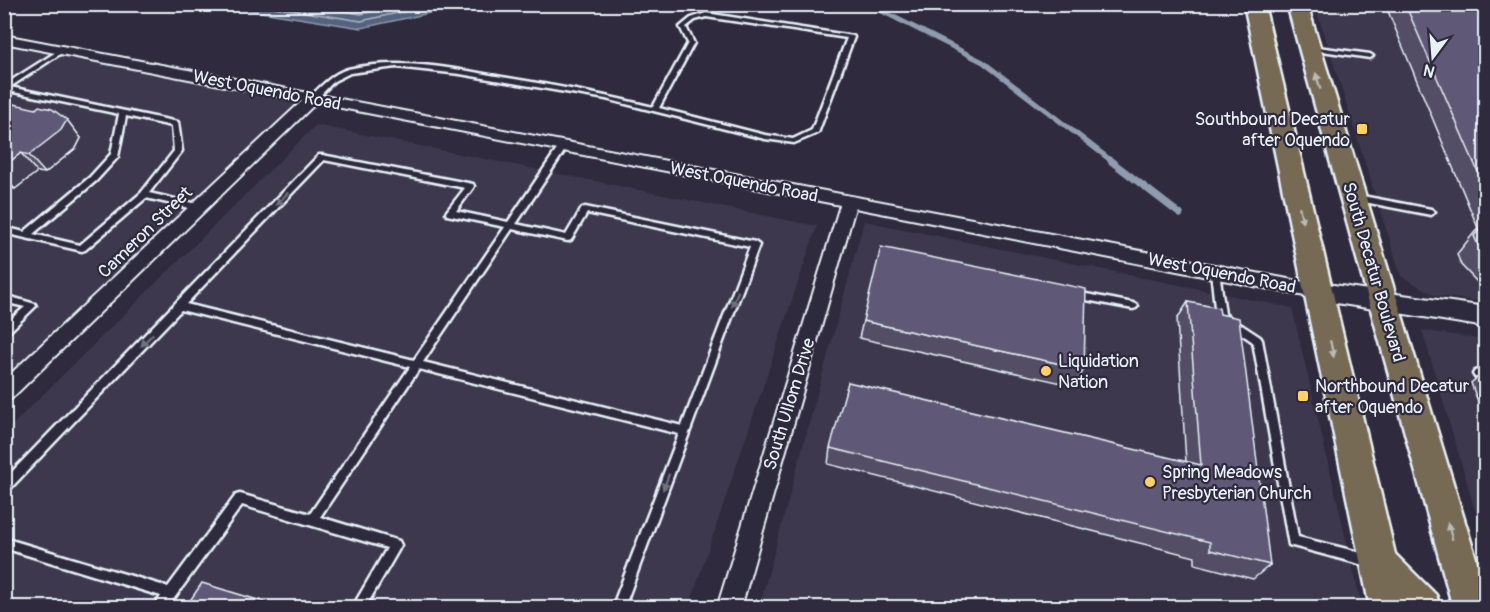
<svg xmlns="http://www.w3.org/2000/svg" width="1490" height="612" font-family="Pangolin,sans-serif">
<rect width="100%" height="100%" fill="#2f2a3d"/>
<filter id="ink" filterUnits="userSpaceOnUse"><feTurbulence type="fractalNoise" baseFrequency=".0167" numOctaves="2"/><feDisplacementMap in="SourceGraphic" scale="12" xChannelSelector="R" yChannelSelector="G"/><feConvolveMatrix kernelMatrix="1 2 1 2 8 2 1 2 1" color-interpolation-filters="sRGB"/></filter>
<g filter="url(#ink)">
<g fill="#3d384e">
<polygon points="1315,5 1485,5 1485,302 1436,296 1401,276"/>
<polygon points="5,40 312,99 5,393"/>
<polygon points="316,125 817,226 689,607 5,608 5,432"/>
<polygon points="864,221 1292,308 1362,607 759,608"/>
<polygon points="1422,330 1485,340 1485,544"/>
</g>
<polygon fill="#54627d" stroke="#8f9bae" stroke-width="1.5" points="217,5 467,4 467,5 361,28"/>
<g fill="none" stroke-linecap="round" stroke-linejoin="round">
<g stroke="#adb8c7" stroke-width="1.5">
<polyline points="255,4 361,21 439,4"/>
<polyline points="303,4 361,14 404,4"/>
</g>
<polyline stroke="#8f9bae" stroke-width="5" points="868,4 983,62 1113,162"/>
<polyline stroke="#8f9bae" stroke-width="7" points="1111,161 1180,214"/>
<g stroke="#e8f1f8" stroke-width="5">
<g id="lane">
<path d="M 706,13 L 853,36 L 854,37 L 818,133 L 794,143 L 765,139 L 606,99 L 460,74 L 396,67 L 350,73 L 334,81 L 315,101 L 309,101 L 308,99 C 319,88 333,73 348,69 C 401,57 456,69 508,78 C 557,86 605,95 653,107 L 688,43 L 680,27 L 691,18 ZM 706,17 L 847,38 L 812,130 L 793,139 L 765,135 L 659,108 L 694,43 L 686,27 L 695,20 Z"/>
<polygon points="1310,46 1370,54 1373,56 1370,58 1308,49 1307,48"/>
<path d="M 61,49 L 64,51 L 63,52 L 10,87 L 178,122 L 182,151 L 149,193 L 201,205 L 202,207 L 201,209 L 198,210 L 146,198 L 85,250 L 82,251 L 4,233 L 4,227 L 24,232 L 90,177 L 111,154 L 119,114 L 4,90 L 4,85 ZM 126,116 L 172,126 L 174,151 L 141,193 L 80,245 L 33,234 L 96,181 L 118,157 Z"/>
<path d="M 560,145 L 563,145 L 567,147 L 516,224 L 566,235 L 582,208 L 585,207 L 755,242 L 759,245 L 624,608 L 612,608 L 679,434 L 419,369 L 320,517 L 399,541 L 401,545 L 399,549 L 365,608 L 352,608 L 387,548 L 242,505 L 167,608 L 154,608 L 161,596 L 4,548 L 4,538 L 168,587 L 236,495 L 240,494 L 310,514 L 410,367 L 181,310 L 8,491 L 4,493 L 4,480 L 319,155 L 322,155 L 473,184 L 474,186 L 473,188 L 456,211 L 508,222 ZM 324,160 L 465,188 L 447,211 L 446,213 L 447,215 L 505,227 L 414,360 L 186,304 ZM 587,213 L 750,247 L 682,426 L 423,362 L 512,229 L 568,241 L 571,240 Z"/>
<polygon points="1357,195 1431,209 1435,212 1431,215 1354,200 1353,198 1354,196"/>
<polygon points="1215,268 1219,271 1225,314 1260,337 1262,340 1298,537 1371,555 1375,557 1377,561 1375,565 1371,567 1289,545 1253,342 1218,318 1216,316 1211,271"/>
<polygon points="1076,292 1133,303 1136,304 1138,306 1136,308 1133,309 1076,298 1072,295"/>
<polygon points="4,295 35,304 36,306 7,334 4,334 4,325 25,307 4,302"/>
<polygon points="1478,370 1486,371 1486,379 1475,377 1473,374 1475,371"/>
</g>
</g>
<g stroke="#e8f1f8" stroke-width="4">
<polygon id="street" points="4,35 1320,285 1326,287 1329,292 1326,297 1320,299 855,208 741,608 717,608 840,205 316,103 11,399 4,401 4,380 302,101 4,43"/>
</g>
<g stroke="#e8f1f8" stroke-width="4">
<polygon id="secondary" points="1320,283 1486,307 1486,327 1311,299 1307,292 1311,285"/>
</g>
<g stroke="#e8f1f8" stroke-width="5">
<g id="primary">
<polygon points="1244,4 1264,4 1395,554 1436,595 1441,608 1370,608"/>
<polygon points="1287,4 1307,4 1486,591 1486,608 1453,608"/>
</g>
</g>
<use href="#lane" fill="#2f2a3d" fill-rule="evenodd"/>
<use href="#street" fill="#2f2a3d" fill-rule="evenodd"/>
<use href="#secondary" fill="#2f2a3d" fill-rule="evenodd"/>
<use href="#primary" fill="#766a54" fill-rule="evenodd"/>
</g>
<g fill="#524d66" stroke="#e8f1f8" stroke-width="1.5">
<polygon points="1385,4 1476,4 1485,22 1485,286 1480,285 1461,265 1457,254 1478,228"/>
<polygon points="4,109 67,120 81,138 76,148 45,173 37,172 15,189 4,187"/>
<polygon points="1188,302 1220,314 1270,565 1253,579 1195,564 1195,557 828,464 830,448 1186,462 1177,319"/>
<polygon points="863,321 1084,369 1075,386 859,338"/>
<polygon points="1485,371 1485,420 1471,383"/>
</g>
<g fill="#423e53" stroke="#e8f1f8" stroke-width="1.5">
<polygon points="67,120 81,138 76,148 45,173 29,155"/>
<polygon points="21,153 37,172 15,189 4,177 4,166"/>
</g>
<g fill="#5f5977" stroke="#e8f1f8" stroke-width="1.5">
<polygon points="1405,4 1476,4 1485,22 1485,188"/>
<polygon points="14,104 36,109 39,106 52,109 67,120 61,130 29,155 21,153 4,166 4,109 7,110"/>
<polygon points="1485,222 1485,253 1479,247 1474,236"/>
<polygon points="881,247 1086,289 1084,369 863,321"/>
<polygon points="1188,302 1219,308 1220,314 1239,318 1270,565 1210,550 1210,542 830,448 848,382 1201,465"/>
<polygon points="202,583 284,608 185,608"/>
</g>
<defs><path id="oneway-solid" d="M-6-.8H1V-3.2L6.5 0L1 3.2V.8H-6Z" transform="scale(1.5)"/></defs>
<g fill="#babbb6">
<use href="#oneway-solid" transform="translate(1318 81) rotate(-106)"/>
<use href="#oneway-solid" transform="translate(1301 215) rotate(78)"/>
<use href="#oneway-solid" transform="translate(1332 349) rotate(78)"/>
<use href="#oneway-solid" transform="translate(1450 531) rotate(-106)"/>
</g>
<g fill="#70707e">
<use href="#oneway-solid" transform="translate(282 199) rotate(134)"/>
<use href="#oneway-solid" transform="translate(735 299) rotate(111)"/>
<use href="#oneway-solid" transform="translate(147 340) rotate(134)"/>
<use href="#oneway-solid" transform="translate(666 482) rotate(111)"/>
</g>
</g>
<g fill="#ffd166" stroke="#2f2a3d" stroke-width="2">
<rect x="1356" y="123" width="12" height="12" rx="3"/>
<circle cx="1046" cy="371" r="6"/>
<rect x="1297" y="390" width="12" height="12" rx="3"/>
<circle cx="1150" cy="482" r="6"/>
</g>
<g text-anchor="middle" stroke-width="4.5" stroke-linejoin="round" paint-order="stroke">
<g font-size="18" fill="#e8f1f8" stroke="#2f2a3d">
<text transform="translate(267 90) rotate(11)" y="6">West Oquendo Road</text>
<text transform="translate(744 182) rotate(11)" y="6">West Oquendo Road</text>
<text transform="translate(145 232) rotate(-44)" y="6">Cameron Street</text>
<text transform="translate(1374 272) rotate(74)" y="6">South Decatur Boulevard</text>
<text transform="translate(1222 273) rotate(11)" y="6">West Oquendo Road</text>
<text transform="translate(789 404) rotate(-73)" y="6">South Ullom Drive</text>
</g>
<g font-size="18" fill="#e8f1f8" stroke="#2f2a3d" text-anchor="start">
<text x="1350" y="125" text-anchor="end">Southbound Decatur<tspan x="1350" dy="21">after Oquendo</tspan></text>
<text x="1058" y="367">Liquidation<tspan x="1058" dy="21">Nation</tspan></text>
<text x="1315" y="392">Northbound Decatur<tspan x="1315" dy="21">after Oquendo</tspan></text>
<text x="1162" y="478">Spring Meadows<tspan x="1162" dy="21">Presbyterian Church</tspan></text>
</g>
</g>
<rect width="1490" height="612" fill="none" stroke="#2f2a3d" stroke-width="24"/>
<rect x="12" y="12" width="1466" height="588" fill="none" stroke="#e8f1f8" stroke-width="2" filter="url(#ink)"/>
<g transform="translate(1433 57) rotate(196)" stroke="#2f2a3d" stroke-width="4.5" paint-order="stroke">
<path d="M0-4.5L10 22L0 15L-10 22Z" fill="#e8f1f8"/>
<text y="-9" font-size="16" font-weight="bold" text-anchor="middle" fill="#e8f1f8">N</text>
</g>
</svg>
